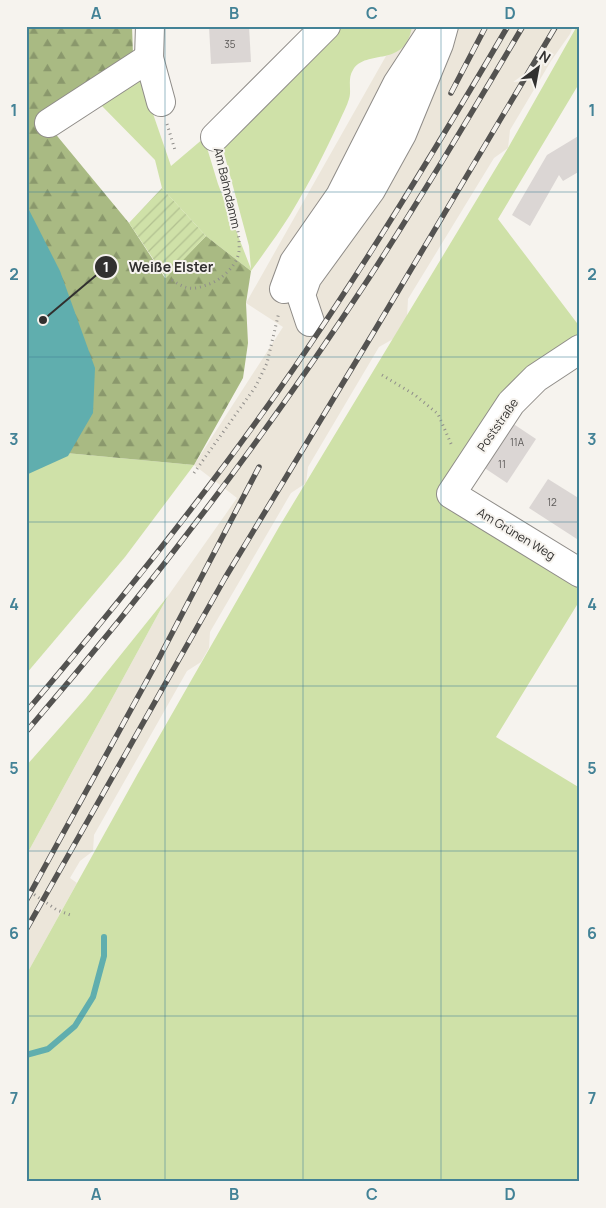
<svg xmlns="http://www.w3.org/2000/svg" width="606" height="1208" font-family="Manrope,sans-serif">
<defs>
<pattern id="forest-firs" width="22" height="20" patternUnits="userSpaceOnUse" patternTransform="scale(1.25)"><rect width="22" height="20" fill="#a9ba83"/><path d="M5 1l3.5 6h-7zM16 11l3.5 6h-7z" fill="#8a986c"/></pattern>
<pattern id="garden-furrows" width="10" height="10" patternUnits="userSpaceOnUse" patternTransform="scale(1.25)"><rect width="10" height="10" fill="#cfe1a8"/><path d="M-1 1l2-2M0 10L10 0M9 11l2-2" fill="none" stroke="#b2c191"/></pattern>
</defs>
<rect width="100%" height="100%" fill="#f6f3ee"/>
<polygon fill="#ece6da" points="403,26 573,26 570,34 551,61 510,130 508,148 494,158 408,299 407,317 393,339 379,347 308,467 306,483 291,493 210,632 209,648 201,662 187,671 94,835 93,851 80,861 70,878 77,883 26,975 26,856 168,596 237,498 194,465 283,327 246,303"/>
<g fill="#cfe1a8">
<path d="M 339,26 L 412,26 C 406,69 366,48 353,70 C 347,79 352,90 349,99 C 347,106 343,113 340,120 C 325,152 309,184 290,215 C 278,234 264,253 251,271 L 206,236 L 162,188 L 155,160 L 100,104 L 140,76 L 171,166 L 204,138 L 218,184 L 251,269 L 249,246 L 220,138 Z"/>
<polygon points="577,26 580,26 580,82 498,219 580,327 580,335 525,372 439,499 580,587 580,600 496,737 580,788 580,1182 26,1182 26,975 137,775 279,527 508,148"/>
<polygon points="66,453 194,465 125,557 26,674 26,473"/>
<polygon points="168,596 26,856 26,766 86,698"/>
</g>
<polygon fill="url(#forest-firs)" points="26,26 132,26 133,55 39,114 129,223 165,278 206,236 251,271 246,303 248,343 243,378 194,465 66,453 26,209"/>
<polygon fill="url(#garden-furrows)" points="162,188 206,236 166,278 129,223"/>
<polygon fill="#60aeae" points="26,204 60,271 95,368 93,413 68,456 26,475"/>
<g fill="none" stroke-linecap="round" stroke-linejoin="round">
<polyline stroke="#60aeae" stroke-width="6" points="26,1055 48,1049 75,1026 93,997 104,956 104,937"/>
</g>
<g fill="#dbd6d4">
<polygon points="209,26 249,26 251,62 211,64"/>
<polygon points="580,135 580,171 563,181 559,175 530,226 512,215 547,155"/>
<polygon points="512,423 536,439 507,483 483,467"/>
<polygon points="548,479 580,499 580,541 529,508"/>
</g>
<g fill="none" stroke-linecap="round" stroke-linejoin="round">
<g stroke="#8f8c88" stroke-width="30">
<g id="minor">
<polyline points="149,58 150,26"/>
<polyline points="49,123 149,58 161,102"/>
<polyline points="215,137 326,26"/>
<polyline points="284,289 294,262 340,196 397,84 431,32"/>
<polyline points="310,322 301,295 307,278 371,190 402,134 439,44 444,26"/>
<polyline points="580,349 536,378 511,403 451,494 580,573"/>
</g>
</g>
<g stroke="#908e8b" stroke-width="3" stroke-dasharray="1 4" stroke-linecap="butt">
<polyline points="167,124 175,150"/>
<path d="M 172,280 C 189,291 193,290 212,283 C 223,278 238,264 239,251 C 241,227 226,185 221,160"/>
<polyline points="382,375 415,395 438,414 452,446"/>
<polyline points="194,473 256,386 267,363 279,312"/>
<polyline points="26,889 57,910 73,916"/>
</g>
<use href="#minor" stroke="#fff" stroke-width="28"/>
<g stroke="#545351" stroke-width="5.5">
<g id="rail">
<polyline points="451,93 486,26"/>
<path d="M 26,712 C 124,597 220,478 305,352 C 377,246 443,137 508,26"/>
<path d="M 26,732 C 150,588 265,437 369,278 C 422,196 473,111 523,26"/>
<polyline points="26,901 157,662 259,467"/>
<polyline points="26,930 225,578 372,335 556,26"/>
</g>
</g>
<use href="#rail" stroke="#f6f3ee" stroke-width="4" stroke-dasharray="11" stroke-linecap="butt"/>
</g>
<path fill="none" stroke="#438296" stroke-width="1" stroke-opacity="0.55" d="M 165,26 L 165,1182M 303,26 L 303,1182M 441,26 L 441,1182M 26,192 L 580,192M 26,357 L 580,357M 26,522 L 580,522M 26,686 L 580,686M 26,851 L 580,851M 26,1016 L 580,1016"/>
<g text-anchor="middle" stroke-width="4" stroke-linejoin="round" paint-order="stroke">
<g font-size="10" fill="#5c5a58">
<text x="230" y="48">35</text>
<text x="517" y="446">11A</text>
<text x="502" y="468">11</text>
<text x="552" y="506">12</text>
</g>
<g font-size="12" fill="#31302f" stroke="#f6f3ee">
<text transform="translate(227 188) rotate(77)" y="4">Am Bahndamm</text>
<text transform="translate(498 425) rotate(-55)" y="4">Poststraße</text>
<text transform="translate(516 534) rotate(31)" y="4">Am Grünen Weg</text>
</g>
</g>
<path fill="none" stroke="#31302f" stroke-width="2" d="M43 320L106 267"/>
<g fill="#31302f" stroke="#f6f3ee" stroke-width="2">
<circle cx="43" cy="320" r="5"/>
<circle cx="106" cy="267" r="12"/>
</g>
<g font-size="15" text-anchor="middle" font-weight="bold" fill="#fff">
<text x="106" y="272">1</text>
</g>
<g font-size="14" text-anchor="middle" font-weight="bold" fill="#31302f" stroke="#f6f3ee" stroke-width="4" stroke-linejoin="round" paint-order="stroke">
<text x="171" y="272">Weiße Elster</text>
</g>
<rect width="606" height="1208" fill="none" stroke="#f6f3ee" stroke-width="55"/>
<g transform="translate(538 68) rotate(32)" stroke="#f6f3ee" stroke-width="4" paint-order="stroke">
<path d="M0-4L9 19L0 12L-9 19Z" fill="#31302f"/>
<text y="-8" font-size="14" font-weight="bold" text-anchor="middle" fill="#31302f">N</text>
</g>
<rect x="28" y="28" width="550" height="1152" fill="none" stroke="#438296" stroke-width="2"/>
<g font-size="16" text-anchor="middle" font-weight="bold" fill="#438296">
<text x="96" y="19">A</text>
<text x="234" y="19">B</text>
<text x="372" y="19">C</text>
<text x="510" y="19">D</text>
<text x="14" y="116">1</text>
<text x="592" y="116">1</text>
<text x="14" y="280">2</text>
<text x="592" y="280">2</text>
<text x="14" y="445">3</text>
<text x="592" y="445">3</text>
<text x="14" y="610">4</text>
<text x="592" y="610">4</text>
<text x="14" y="774">5</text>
<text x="592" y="774">5</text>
<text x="14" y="939">6</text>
<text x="592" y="939">6</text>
<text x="14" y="1104">7</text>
<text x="592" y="1104">7</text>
<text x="96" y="1200">A</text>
<text x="234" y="1200">B</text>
<text x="372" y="1200">C</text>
<text x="510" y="1200">D</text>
</g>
</svg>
